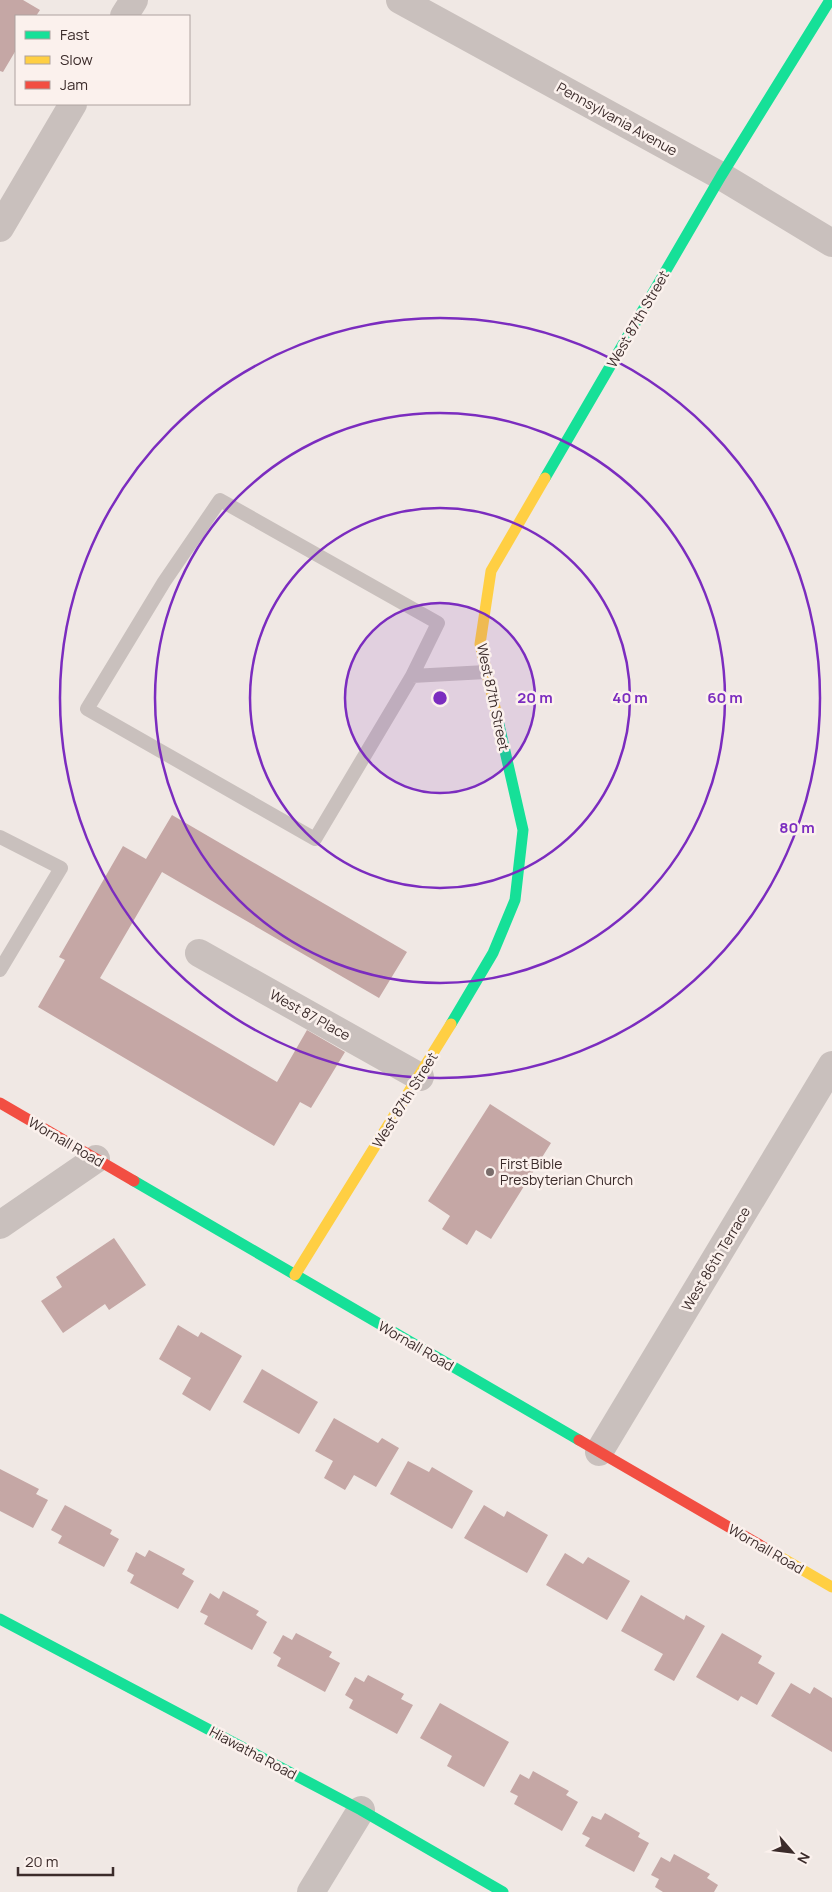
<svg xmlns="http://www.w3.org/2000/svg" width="832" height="1892" font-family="Manrope,sans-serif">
<rect width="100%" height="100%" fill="#f0e8e4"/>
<g fill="#c5a7a5">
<polygon points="0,0 23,0 40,10 36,16 16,16 16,50 3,72 0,71"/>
<polygon points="172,815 407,952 379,998 162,872 100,978 277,1082 307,1030 345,1052 311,1108 300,1102 274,1146 38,1007 65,960 59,957 123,846 146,859"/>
<polygon points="490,1104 551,1143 491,1239 476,1230 467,1245 442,1229 450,1216 428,1201"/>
<polygon points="114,1238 146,1285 109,1310 105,1304 63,1333 41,1301 62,1287 56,1277"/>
<polygon points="178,1325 198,1337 201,1332 242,1356 210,1411 182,1394 191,1378 159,1359"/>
<polygon points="262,1369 318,1402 299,1434 243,1402"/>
<polygon points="334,1418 378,1443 382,1438 399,1448 376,1487 354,1475 345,1490 324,1478 333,1461 315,1451"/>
<polygon points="408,1461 429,1472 432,1467 473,1491 452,1529 390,1494"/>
<polygon points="0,1469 39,1489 36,1494 48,1500 33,1528 0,1511"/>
<polygon points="65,1505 112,1530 110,1534 119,1539 104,1567 58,1543 62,1536 51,1530"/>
<polygon points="484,1505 504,1517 507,1511 548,1535 527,1573 464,1538"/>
<polygon points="149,1550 185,1569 182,1574 194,1581 178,1609 130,1583 134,1575 127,1571 136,1552 145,1557"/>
<polygon points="565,1553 583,1564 588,1557 630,1581 607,1620 546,1585"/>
<polygon points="223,1591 259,1611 256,1615 267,1622 252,1650 204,1624 208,1616 200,1612 210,1593 219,1599"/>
<polygon points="641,1595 684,1620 686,1615 705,1626 674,1681 654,1670 663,1654 621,1631"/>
<polygon points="296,1633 332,1652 329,1657 340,1663 325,1692 277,1666 281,1658 273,1653 283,1635 292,1640"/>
<polygon points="722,1633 762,1656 758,1663 775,1673 757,1705 741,1696 738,1701 696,1677"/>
<polygon points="368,1675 404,1694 401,1699 413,1705 397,1734 349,1708 353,1700 345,1695 355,1677 364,1682"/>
<polygon points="791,1683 810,1694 814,1687 832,1698 832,1752 771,1716"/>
<polygon points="440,1703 509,1742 484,1787 447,1766 452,1756 420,1738"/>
<polygon points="533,1771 569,1791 566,1795 578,1802 562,1831 514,1804 518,1796 510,1792 520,1774 529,1779"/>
<polygon points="605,1813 640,1833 638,1837 649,1843 634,1872 585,1846 590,1838 582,1834 592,1816 601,1820"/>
<polygon points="674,1854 710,1874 707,1878 718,1885 714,1892 663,1892 655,1887 659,1879 651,1875 661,1857 670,1862"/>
</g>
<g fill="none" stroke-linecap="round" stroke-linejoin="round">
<g stroke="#c9c0bd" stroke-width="14">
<polyline points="412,676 315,839 87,709 164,582 220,500 438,623 412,676 486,672"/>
<polyline points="0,837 61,868 0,970"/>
</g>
<g stroke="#c9c0bd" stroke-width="28">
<polyline points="400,0 721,176 832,243"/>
<polyline points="124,16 134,0"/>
<polyline points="0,228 73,104"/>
<polyline points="199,953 420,1077"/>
<polyline points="0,1225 96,1159"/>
<polyline points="599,1452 832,1065"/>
<polyline points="311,1892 361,1810"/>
</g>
<g stroke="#16e098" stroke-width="11">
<polyline points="545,478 721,176 830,0"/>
<polyline points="451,1024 493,953 515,900 523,830 497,716"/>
<polyline points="134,1181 579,1440"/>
<polyline points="0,1619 361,1810 503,1892"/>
</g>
<g stroke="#ffcf43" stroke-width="11">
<polyline points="497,716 480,644 491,571 545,478"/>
<polyline points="295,1275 451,1024"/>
<polyline points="777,1555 832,1587"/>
</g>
<g stroke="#f24e42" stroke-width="11">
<polyline points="0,1103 134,1181"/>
<polyline points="579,1440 777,1555"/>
</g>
</g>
<circle cx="440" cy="698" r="95" fill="#7b2cbf" fill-opacity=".12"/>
<g fill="none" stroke="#7b2cbf" stroke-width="2.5">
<circle cx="440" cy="698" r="95"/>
<circle cx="440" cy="698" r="190"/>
<circle cx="440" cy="698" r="285"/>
<circle cx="440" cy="698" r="380"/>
</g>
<circle fill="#7a6d6b" stroke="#fbf1ed" stroke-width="2" cx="490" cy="1172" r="5"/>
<g text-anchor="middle" stroke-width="5" stroke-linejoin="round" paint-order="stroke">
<g font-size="14" fill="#3b2b2a" stroke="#fbf1ed">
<text transform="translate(617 119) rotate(29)" y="5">Pennsylvania Avenue</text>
<text transform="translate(638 319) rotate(-60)" y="5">West 87th Street</text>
<text transform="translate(493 697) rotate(78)" y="5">West 87th Street</text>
<text transform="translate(310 1015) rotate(29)" y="5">West 87 Place</text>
<text transform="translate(405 1100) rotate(-58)" y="5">West 87th Street</text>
<text transform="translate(66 1142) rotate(30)" y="5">Wornall Road</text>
<text transform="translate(716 1259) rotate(-59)" y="5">West 86th Terrace</text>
<text transform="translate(416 1346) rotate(30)" y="5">Wornall Road</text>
<text transform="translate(766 1549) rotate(30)" y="5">Wornall Road</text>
<text transform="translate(253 1753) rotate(28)" y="5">Hiawatha Road</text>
</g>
<g font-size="14" fill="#3b2b2a" stroke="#fbf1ed" text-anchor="start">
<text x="500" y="1169">First Bible<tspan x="500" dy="16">Presbyterian Church</tspan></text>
</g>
</g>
<circle cx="440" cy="698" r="8" fill="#7b2cbf" stroke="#fbf1ed" stroke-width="2.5"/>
<g font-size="15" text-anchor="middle" font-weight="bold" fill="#7b2cbf" stroke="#fbf1ed" stroke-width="5" stroke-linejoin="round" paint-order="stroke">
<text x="535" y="703">20 m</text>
<text x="630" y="703">40 m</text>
<text x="725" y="703">60 m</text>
<text x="797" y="833">80 m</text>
</g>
<rect x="15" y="15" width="175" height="90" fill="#fbf1ed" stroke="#aea29f"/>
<rect x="25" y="31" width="25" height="8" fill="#16e098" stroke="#aea29f"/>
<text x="60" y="40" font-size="15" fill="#3b2b2a">Fast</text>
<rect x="25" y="56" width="25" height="8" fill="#ffcf43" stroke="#aea29f"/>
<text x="60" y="65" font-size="15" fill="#3b2b2a">Slow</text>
<rect x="25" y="81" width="25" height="8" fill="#f24e42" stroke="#aea29f"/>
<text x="60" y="90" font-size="15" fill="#3b2b2a">Jam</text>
<g transform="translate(792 1852) rotate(118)" stroke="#fbf1ed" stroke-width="4" paint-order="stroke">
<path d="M0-4L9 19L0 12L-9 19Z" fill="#3b2b2a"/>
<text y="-8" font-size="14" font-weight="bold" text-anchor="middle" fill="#3b2b2a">N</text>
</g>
<path d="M18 1867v8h95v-8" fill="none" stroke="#3b2b2a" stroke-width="2.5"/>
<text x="25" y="1867" font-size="15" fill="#3b2b2a" stroke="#fbf1ed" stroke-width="4" paint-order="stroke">20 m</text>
</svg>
